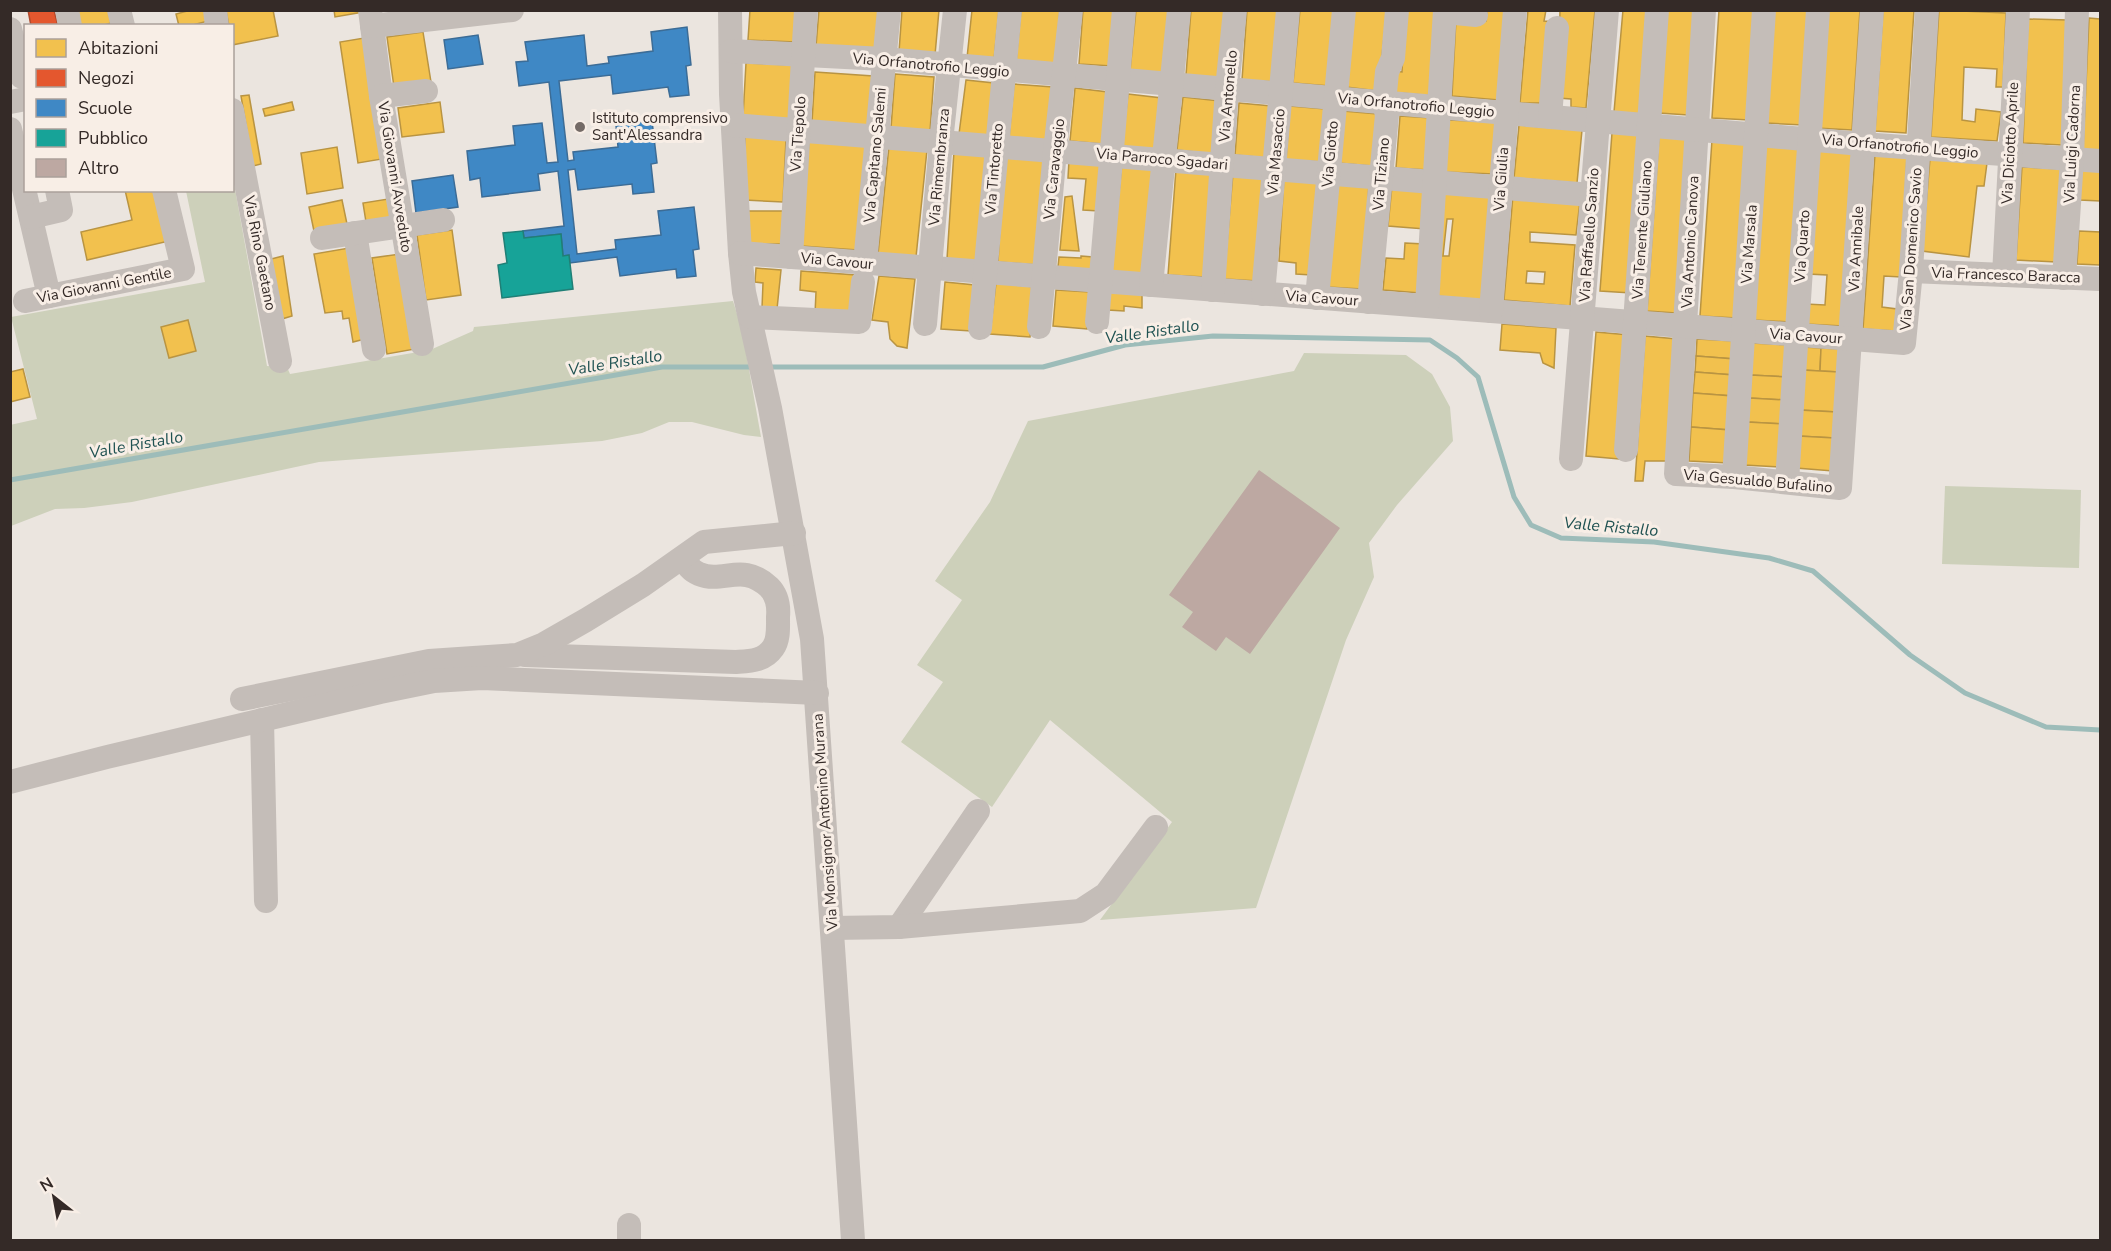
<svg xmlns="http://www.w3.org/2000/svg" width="2111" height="1251" font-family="'Nunito Sans',sans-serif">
<rect width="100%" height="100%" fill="#ebe5df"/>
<g fill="#cdd0ba">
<polygon points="233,178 267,366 287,367 290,374 430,350 473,331 474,327 733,301 742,330 761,437 744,435 692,422 669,422 642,433 602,441 319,462 132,502 84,508 55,509 11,526 10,425 37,419 11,317 205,282 186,191 232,190"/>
<polygon points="1304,353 1406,355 1432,374 1450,407 1453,441 1397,505 1369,543 1374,577 1346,640 1256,908 1100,920 1172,822 1050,720 992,807 901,742 943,682 917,665 962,600 935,581 990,502 1028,421 1294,371"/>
<polygon points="1945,486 2081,490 2079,568 1942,564"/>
</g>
<g fill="#f2c14e" stroke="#b99442" stroke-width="1.5" fill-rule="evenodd">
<polygon points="75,10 108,10 111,23 101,26 79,26"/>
<polygon points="191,10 205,10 208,21 189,26 179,26 176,14"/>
<polygon points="273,10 278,36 232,45 232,26 229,26 226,11"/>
<polygon points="334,10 363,10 363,12 335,17"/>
<polygon points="750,10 797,10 795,42 748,40"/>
<polygon points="819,10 879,10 876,50 816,46"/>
<polygon points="902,10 939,10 935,55 899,52"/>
<polygon points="972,10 999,10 994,60 967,58"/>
<polygon points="1021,10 1060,10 1055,65 1016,61"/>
<polygon points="1083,10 1116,10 1112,66 1079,64"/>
<polygon points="1136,10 1170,10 1164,74 1130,71"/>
<polygon points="1191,10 1226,10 1221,78 1186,75"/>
<polygon points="1247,10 1280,10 1274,82 1242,80"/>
<polygon points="1300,10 1337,10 1330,86 1293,83"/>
<polygon points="1354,10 1387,10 1378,91 1346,87"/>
<polygon points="1405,10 1438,10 1434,96 1390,92 1392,71 1402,72"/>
<polygon points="1487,10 1505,10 1499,100 1452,96 1456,19 1486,21"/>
<polygon points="1528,10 1546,10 1544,21 1554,22 1548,103 1520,103"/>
<polygon points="1560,10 1595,10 1586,108 1571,107 1571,99 1558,98"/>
<polygon points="1623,10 1649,10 1640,114 1614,112"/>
<polygon points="1666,10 1694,10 1688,115 1659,113"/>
<polygon points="1719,10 1757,10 1749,120 1712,118"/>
<polygon points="1773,10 1811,10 1803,125 1766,123"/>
<polygon points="1824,10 1860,10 1852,130 1816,128"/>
<polygon points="1883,10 1914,10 1906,133 1875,131"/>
<polygon points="1939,10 2006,13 2003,87 1996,87 1997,69 1964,67 1962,120 1975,122 1976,109 2001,112 1997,141 1931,137"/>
<polygon points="2089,18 2100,19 2100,151 2083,150"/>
<polygon points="2028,19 2067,20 2062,145 2023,143"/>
<polygon points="423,32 431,82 394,87 387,37"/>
<polygon points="364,38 382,159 358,163 340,42"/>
<polygon points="746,63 793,65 790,120 743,117"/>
<polygon points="815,72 873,76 869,126 812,122"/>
<polygon points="895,74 934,77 930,131 891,128"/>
<polygon points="966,80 994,83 988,137 959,134"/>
<polygon points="1014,84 1053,87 1048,141 1009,138"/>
<polygon points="1075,88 1108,92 1103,144 1070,141"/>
<polygon points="1128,94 1162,98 1156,151 1122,147"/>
<polygon points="249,95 261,164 253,166 241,96"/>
<polygon points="1183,97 1220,101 1214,154 1177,150"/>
<polygon points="292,102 294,110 265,116 263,109"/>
<polygon points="440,102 444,132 402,137 398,108"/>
<polygon points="1239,103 1272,106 1267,158 1235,155"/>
<polygon points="1290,106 1326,109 1323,162 1286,160"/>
<polygon points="1343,111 1378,114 1372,166 1338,163"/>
<polygon points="1400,116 1433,118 1429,170 1396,168"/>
<polygon points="1448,120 1496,122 1494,174 1445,172"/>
<polygon points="1519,125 1582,130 1577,183 1514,178"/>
<polygon points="1612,133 1643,135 1631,293 1600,291"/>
<polygon points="745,136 786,139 783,202 745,200"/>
<polygon points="1659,137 1688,139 1676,313 1647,311"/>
<polygon points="1712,140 1750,143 1737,318 1700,316"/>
<polygon points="809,141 866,145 858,250 801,246"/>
<polygon points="1765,145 1802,148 1790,322 1754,320"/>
<polygon points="889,146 927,150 916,257 878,254"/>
<polygon points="337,147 343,188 307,194 301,153"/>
<polygon points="1815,150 1853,152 1843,326 1805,324 1806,304 1825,305 1827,275 1808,274"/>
<polygon points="954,151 988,153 980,261 947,259"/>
<polygon points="1875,154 1907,156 1901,277 1884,276 1882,307 1897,309 1896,331 1863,329"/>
<polygon points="1004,156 1045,158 1038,265 998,262"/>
<polygon points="1930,159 1987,163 1984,186 1977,186 1969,257 1922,251"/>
<polygon points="1069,160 1102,162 1099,211 1083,210 1086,179 1068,178"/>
<polygon points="1122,163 1156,166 1145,274 1111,271"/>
<polygon points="2022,167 2062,169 2056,262 2016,260"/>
<polygon points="1176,169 1213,171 1205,277 1168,275"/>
<polygon points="2081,170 2100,171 2100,201 2080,200"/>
<polygon points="1233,173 1266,176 1258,281 1224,279"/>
<polygon points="1284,177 1320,180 1311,275 1296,274 1296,263 1279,261"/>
<polygon points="1334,182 1369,184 1362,289 1327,287"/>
<polygon points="1392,186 1428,190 1425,229 1388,226"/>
<polygon points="125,190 157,190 169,241 87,260 81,232 132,220"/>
<path d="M 1444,190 L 1492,194 L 1484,300 L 1435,296 ZM 1447,219 L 1453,219 L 1449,256 L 1443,256 Z"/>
<path d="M 1513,195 L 1580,201 L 1576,235 L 1530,232 L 1530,242 L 1575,245 L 1570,306 L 1504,300 ZM 1527,271 L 1545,272 L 1544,284 L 1526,283 Z"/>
<polygon points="1072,196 1079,251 1060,250 1065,197"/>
<polygon points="388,199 390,218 366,222 363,203"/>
<polygon points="342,200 347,224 314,231 309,207"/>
<rect x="748" y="211" width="35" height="33"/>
<polygon points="452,230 461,295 426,300 417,235"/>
<polygon points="2079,231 2100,232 2100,265 2077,264"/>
<polygon points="1405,243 1424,244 1420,293 1383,290 1386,258 1404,259"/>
<polygon points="349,248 365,339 353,342 349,318 343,319 342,311 325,313 314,254"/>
<polygon points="400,254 415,349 387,354 372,258"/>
<polygon points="283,256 292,316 282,319 271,259"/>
<polygon points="1081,256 1093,257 1092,270 1058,267 1059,257 1081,258"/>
<polygon points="756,268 781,270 777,309 762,308 763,283 755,282"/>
<polygon points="801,271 856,275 852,317 815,314 816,292 800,290"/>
<polygon points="879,276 915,279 907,348 897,346 890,339 888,322 872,320"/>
<polygon points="945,282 975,285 971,331 941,329"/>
<polygon points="996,283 1035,287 1030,337 990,334"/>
<polygon points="1056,290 1090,292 1087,329 1053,326"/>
<polygon points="1109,291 1142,294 1142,308 1124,306 1124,311 1108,310"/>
<polygon points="188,320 196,351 169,358 161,327"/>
<polygon points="1502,324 1556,328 1554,368 1543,363 1540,353 1500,350"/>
<polygon points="1596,332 1629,335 1619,459 1586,456"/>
<polygon points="1645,336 1677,339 1668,461 1645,461 1643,481 1635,481"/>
<polygon points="1697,339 1736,341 1735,359 1696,356"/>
<polygon points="1752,343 1788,345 1787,377 1750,375"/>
<polygon points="1803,347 1821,348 1820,371 1802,370"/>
<polygon points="1821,348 1841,349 1839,372 1820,371"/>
<polygon points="1696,356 1735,359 1734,375 1695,372"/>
<polygon points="23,369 30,397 10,402 10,372"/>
<polygon points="1802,370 1839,372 1837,412 1799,410"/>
<polygon points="1695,372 1734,375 1733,396 1693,393"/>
<polygon points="1750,375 1787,377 1785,400 1749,398"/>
<polygon points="1693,393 1733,396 1730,430 1691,427"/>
<polygon points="1749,398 1785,400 1784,424 1747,422"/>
<polygon points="1799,410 1837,412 1835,438 1798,436"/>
<polygon points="1747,422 1784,424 1781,467 1744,465"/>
<polygon points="1691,427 1730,430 1728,463 1689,461"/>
<polygon points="1798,436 1835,438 1833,471 1796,468"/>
</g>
<polygon fill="#e4572e" stroke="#af4a2c" stroke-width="1.5" points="28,10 54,10 58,26 31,26"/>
<g fill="#3f88c5" stroke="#3c6c96" stroke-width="1.5">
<polygon points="687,27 691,65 686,66 689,95 670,97 668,87 613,94 611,75 559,81 568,161 574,160 573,152 618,147 616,125 652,121 657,163 651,164 654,192 633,194 632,184 578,190 575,169 568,170 577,254 616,249 615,240 661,235 658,211 694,207 699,249 693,250 696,276 677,278 676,269 620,276 617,257 570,263 569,255 563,256 561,234 524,238 523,231 564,226 558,171 538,174 540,190 482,197 480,178 470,180 467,151 515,145 513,126 542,123 547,163 558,162 549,82 519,86 516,62 528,61 525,42 584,35 587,66 609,63 608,57 653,51 651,32"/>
<polygon points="478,35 483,64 448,69 444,40"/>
<polygon points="453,175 458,207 416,213 412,181"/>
</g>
<polygon fill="#17a398" stroke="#207f76" stroke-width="1.5" points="523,231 524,238 561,234 563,256 569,255 573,289 502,298 498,265 507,263 503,233"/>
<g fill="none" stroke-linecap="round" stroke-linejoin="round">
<g stroke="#9dbcb9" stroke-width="5">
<polyline points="767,367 1043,367 1125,345 1213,336 1430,340 1457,358 1478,377 1514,497 1531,525 1561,538 1654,542 1769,558 1813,571 1910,655 1965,693 2046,727 2100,730"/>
<polyline points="10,480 662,367 755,367"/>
</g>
</g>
<polygon fill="#bda8a2" points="1259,470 1340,528 1250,654 1226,637 1216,651 1182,627 1193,612 1169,595"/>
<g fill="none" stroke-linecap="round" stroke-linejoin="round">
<g stroke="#c4bdb8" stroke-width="24">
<polyline points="67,10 70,26"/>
<polyline points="119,10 123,26"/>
<polyline points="215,10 217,26"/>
<polyline points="370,10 381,96 422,344"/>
<polyline points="730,10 731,94 740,253 744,292 770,408 812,639 853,1240"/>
<polyline points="1704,10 1676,474 1734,477 1840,488 1872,10"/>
<polyline points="1445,12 1476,15"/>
<polyline points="372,26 512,10"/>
<polyline points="10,29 22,77"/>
<polyline points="731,51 884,59 1862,144 2100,161"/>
<polyline points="381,96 426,91"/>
<polyline points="10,102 26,99"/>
<polyline points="232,110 280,361"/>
<polyline points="1550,117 1557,28"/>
<polyline points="733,125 1592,195"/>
<polyline points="10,129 49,296"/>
<polyline points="31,217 61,210 57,190"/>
<polyline points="355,233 374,349"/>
<polyline points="322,238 443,220"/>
<polyline points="740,253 1904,343 1911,271 1927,10"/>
<polyline points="791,257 806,10"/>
<polyline points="865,263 889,10"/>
<polyline points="1911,271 2100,279"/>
<polyline points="2004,275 2018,10"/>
<polyline points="2064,278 2072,159 2077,10"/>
<polyline points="1151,285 1179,10"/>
<polyline points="1213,290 1227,89 1235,10"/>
<polyline points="1263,294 1288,10"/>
<polyline points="1317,298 1344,10"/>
<polyline points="25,301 183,269 164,190"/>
<polyline points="1369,302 1387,115 1384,103 1387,72 1393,58 1397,10"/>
<polyline points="1427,305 1445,10"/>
<polyline points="1491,311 1515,10"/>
<polyline points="750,317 859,322 863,282"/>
<polyline points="1097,322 1124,10"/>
<polyline points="925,324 941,142 955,10"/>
<polyline points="1039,327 1055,151 1071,10"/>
<polyline points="980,328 1010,10"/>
<polyline points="1626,450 1657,10"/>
<polyline points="1571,459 1607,10"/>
<polyline points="1734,477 1764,10"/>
<polyline points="1787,482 1818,10"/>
<path d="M 525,655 L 736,662 C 750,661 764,661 773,648 C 779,640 778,627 778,617 C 779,606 777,595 769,587 C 742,562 724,584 699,574 C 691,571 687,565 683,558"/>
<polyline points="242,699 429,661 517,655 544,644 586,620 643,585 704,542 794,533"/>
<polyline points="262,720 266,901"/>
<polyline points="10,782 107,757 380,692 434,681 482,678 817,693"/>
<polyline points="899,927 978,811"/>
<polyline points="832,928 899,927 1080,911 1106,894 1156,827"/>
<polyline points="629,1240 629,1225"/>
</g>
</g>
<circle fill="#746b67" stroke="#f8eee6" stroke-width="2" cx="580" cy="127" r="6"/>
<g text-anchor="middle" stroke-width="6" stroke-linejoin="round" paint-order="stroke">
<g font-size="15" fill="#342a27" stroke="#f8eee6">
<text transform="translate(931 65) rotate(5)" y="5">Via Orfanotrofio Leggio</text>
<text transform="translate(1228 96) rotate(-85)" y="5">Via Antonello</text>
<text transform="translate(1416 105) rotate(5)" y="5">Via Orfanotrofio Leggio</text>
<text transform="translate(798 134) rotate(-86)" y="5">Via Tiepolo</text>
<text transform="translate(2010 143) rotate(-87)" y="5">Via Diciotto Aprile</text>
<text transform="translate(2072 144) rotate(-87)" y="5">Via Luigi Cadorna</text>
<text transform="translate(1900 146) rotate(5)" y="5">Via Orfanotrofio Leggio</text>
<text transform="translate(1276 152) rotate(-85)" y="5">Via Masaccio</text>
<text transform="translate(1330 154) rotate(-85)" y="5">Via Giotto</text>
<text transform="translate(875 155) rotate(-85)" y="5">Via Capitano Salemi</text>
<text transform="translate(1162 159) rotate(5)" y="5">Via Parroco Sgadari</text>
<text transform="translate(939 167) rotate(-85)" y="5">Via Rimembranza</text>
<text transform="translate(994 169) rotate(-85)" y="5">Via Tintoretto</text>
<text transform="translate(1054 169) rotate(-84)" y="5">Via Caravaggio</text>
<text transform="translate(1381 174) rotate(-85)" y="5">Via Tiziano</text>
<text transform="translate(395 177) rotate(81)" y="5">Via Giovanni Avveduto</text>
<text transform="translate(1501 179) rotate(-86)" y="5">Via Giulia</text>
<text transform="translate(1642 230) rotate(-86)" y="5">Via Tenente Giuliano</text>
<text transform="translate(1589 235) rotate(-86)" y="5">Via Raffaello Sanzio</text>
<text transform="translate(1690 242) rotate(-87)" y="5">Via Antonio Canova</text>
<text transform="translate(1749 244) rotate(-86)" y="5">Via Marsala</text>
<text transform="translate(1802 246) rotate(-86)" y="5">Via Quarto</text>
<text transform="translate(1856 249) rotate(-87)" y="5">Via Annibale</text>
<text transform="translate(1911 249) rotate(-86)" y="5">Via San Domenico Savio</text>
<text transform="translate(260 253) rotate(79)" y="5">Via Rino Gaetano</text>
<text transform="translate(837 261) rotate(5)" y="5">Via Cavour</text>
<text transform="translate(2006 275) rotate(2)" y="5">Via Francesco Baracca</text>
<text transform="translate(104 285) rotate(-11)" y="5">Via Giovanni Gentile</text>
<text transform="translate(1322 298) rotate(4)" y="5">Via Cavour</text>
<text transform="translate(1806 336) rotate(4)" y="5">Via Cavour</text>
<text transform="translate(1758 481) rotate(5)" y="5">Via Gesualdo Bufalino</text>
<text transform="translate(825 822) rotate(-94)" y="5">Via Monsignor Antonino Murana</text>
</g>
<g font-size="15" fill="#342a27" stroke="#f8eee6" text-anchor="start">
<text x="592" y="123">Istituto comprensivo<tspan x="592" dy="17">Sant'Alessandra</tspan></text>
</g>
<g font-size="16" font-style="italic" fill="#205252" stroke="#f8eee6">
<text transform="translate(1152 331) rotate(-8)" y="6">Valle Ristallo</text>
<text transform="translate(615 362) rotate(-9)" y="6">Valle Ristallo</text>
<text transform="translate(136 444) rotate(-10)" y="6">Valle Ristallo</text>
<text transform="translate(1611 526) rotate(5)" y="6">Valle Ristallo</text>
</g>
</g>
<rect width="2111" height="1251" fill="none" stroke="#342a27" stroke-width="24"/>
<rect x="24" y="24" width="210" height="168" fill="#f8eee6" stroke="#aaa09a" stroke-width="1.5"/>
<rect x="36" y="39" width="30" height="18" fill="#f2c14e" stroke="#aaa09a" stroke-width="1.5"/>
<text x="78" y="54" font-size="18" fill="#342a27">Abitazioni</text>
<rect x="36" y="69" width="30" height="18" fill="#e4572e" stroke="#aaa09a" stroke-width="1.5"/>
<text x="78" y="84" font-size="18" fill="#342a27">Negozi</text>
<rect x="36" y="99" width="30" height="18" fill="#3f88c5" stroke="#aaa09a" stroke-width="1.5"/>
<text x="78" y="114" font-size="18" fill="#342a27">Scuole</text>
<rect x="36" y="129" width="30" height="18" fill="#17a398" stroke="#aaa09a" stroke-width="1.5"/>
<text x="78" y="144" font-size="18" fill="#342a27">Pubblico</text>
<rect x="36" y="159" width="30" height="18" fill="#bda8a2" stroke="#aaa09a" stroke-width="1.5"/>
<text x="78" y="174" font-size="18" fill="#342a27">Altro</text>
<g transform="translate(54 1197) rotate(329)" stroke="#f8eee6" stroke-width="4.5" paint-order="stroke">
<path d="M0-4.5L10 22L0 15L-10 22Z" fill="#342a27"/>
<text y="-9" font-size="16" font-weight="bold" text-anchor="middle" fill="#342a27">N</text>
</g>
</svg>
